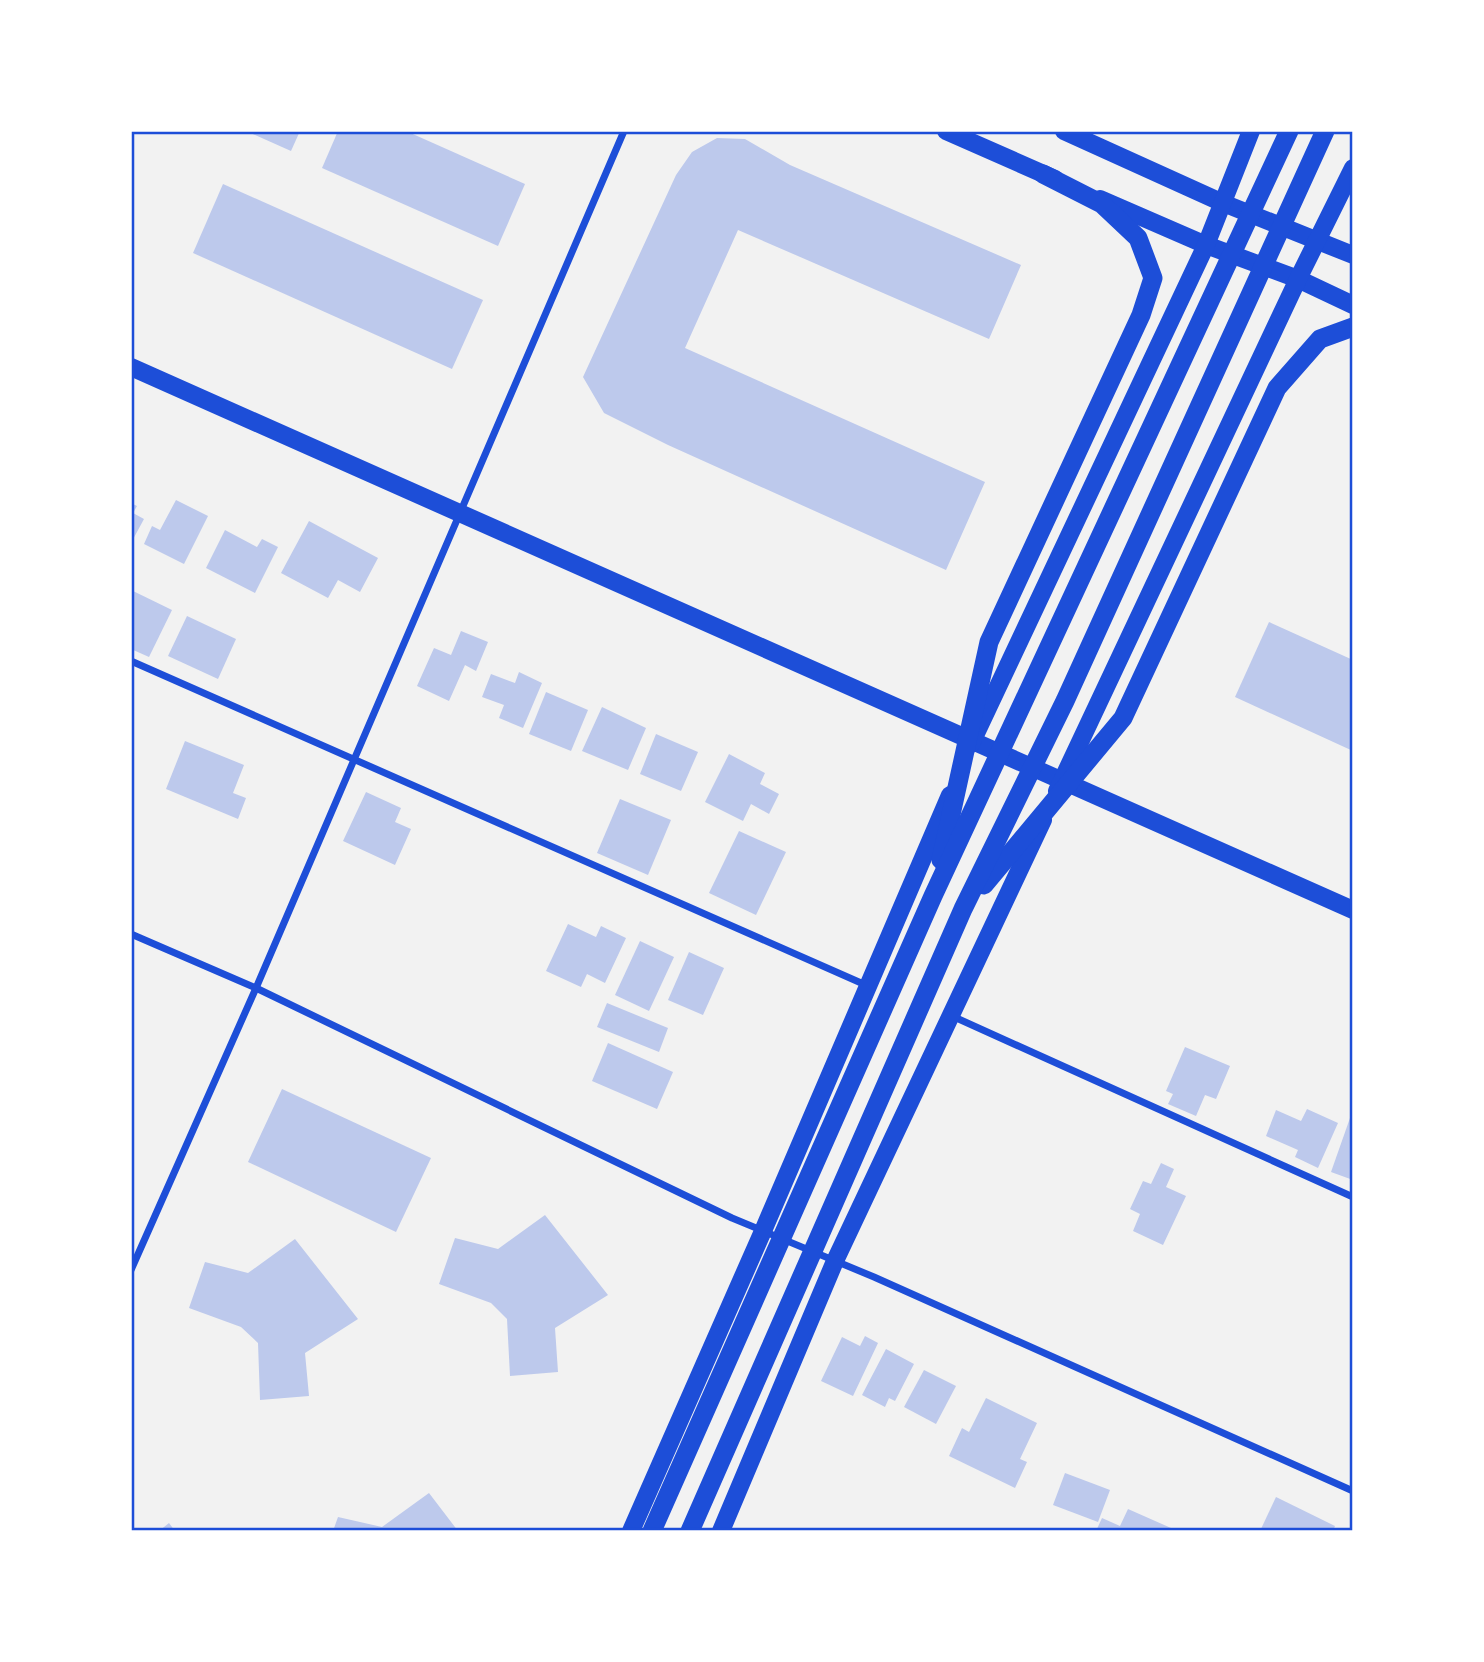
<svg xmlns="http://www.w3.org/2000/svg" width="1484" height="1662" font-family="Rubik,sans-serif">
<rect width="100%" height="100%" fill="#f2f2f2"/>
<g fill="#bdc9ec">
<polygon points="246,131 300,131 291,151"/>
<polygon points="338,131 406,131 525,184 498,246 322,168"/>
<polygon points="717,138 745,139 790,165 1021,265 989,339 738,230 685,348 985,482 946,570 668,445 604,413 583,377 676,175 692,152"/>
<polygon points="223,184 483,300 452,369 193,253"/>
<polygon points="176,500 208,516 184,564 144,544 152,526 160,530"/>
<polygon points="131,503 137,506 133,513 144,519 131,543"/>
<polygon points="309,521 378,558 360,592 338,580 328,598 281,573"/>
<polygon points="225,530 257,547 262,539 278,547 255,593 206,568"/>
<polygon points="131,590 172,610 149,657 131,649"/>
<polygon points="187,616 236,639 218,679 168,656"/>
<polygon points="1269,622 1353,660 1353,751 1235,697"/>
<polygon points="461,631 488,642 476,671 465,665 449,701 417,686 434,648 451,655"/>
<polygon points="519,672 542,683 523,728 499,718 504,705 482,697 491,674 515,683"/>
<polygon points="546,692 588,710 571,751 529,734"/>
<polygon points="602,707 646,728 628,770 582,751"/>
<polygon points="656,734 698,752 681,791 640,774"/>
<polygon points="185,741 244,765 233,793 246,798 238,819 166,789"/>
<polygon points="729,754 765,773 760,784 779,794 769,814 751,804 743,821 705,802"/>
<polygon points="366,792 401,808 395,822 411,829 395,865 343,841"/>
<polygon points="620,799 671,820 648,875 597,853"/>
<polygon points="739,831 786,852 756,915 709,893"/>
<polygon points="568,924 596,937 601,926 626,938 605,983 587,974 581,987 546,971"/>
<polygon points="640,941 674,957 649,1011 615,995"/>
<polygon points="689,952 724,968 703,1015 668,1000"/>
<polygon points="607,1003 668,1028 659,1052 597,1027"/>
<polygon points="608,1043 673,1072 657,1109 592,1081"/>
<polygon points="1185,1047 1230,1066 1216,1099 1205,1095 1196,1116 1168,1104 1173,1094 1166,1091"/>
<polygon points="282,1089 431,1158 396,1232 248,1162"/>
<polygon points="1307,1109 1338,1123 1318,1168 1295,1157 1298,1150 1266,1136 1276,1110 1301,1121"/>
<polygon points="1350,1118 1353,1119 1353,1180 1331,1172"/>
<polygon points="1161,1163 1174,1169 1166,1187 1186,1196 1163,1245 1133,1231 1140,1214 1130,1209 1143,1181 1151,1184"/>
<polygon points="545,1215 608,1295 555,1328 558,1372 510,1376 507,1319 491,1303 439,1284 455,1238 498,1249"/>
<polygon points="295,1239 358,1319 305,1353 309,1396 260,1400 258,1343 241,1327 189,1308 205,1262 248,1273"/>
<polygon points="865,1336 878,1343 853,1396 821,1381 842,1337 860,1346"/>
<polygon points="886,1349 914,1364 895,1401 889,1398 885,1407 862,1395"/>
<polygon points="924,1370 956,1386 936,1424 904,1407"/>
<polygon points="986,1398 1037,1423 1020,1459 1027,1462 1015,1488 949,1456 962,1428 969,1432"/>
<polygon points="1065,1473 1110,1490 1098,1522 1053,1505"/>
<polygon points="429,1493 458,1531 333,1531 338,1517 382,1527"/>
<polygon points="1276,1497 1335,1526 1333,1531 1260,1531"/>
<polygon points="1128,1509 1171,1528 1169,1531 1096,1531 1102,1518 1120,1526"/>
<polygon points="169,1523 175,1531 159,1531"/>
</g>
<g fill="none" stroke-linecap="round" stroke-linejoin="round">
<g stroke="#1d4ed8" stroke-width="7">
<polyline points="131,661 868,986"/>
<polyline points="131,934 256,988 732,1218 874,1277 1353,1491"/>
<polyline points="952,1016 1353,1197"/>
<polyline points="131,1270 256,988 624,131"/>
</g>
<g stroke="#1d4ed8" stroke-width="18">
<polyline points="946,131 1055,179"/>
<polyline points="1064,131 1223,203 1353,255"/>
<polyline points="1100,199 1206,245 1298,279 1353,305"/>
<polyline points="131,367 1353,910"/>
<polyline points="971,744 1206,245 1251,131"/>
<polyline points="1057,791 1298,279 1353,168"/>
<polyline points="631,1531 763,1231 950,795"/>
<polyline points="721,1531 835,1261 1043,820"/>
</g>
<g stroke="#1d4ed8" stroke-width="19">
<polyline points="941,860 989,642 1141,315 1153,278 1138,238 1102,204 1043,174"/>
<polyline points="984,885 1123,718 1277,388 1320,339 1353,327"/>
<polyline points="652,1531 933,896 1289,131"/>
<polyline points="690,1531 963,909 1065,701 1325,131"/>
</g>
</g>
<rect width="1484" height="1662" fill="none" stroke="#ffffff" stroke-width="266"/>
<rect x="133" y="133" width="1218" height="1396" fill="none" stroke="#1d4ed8" stroke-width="2.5"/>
</svg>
